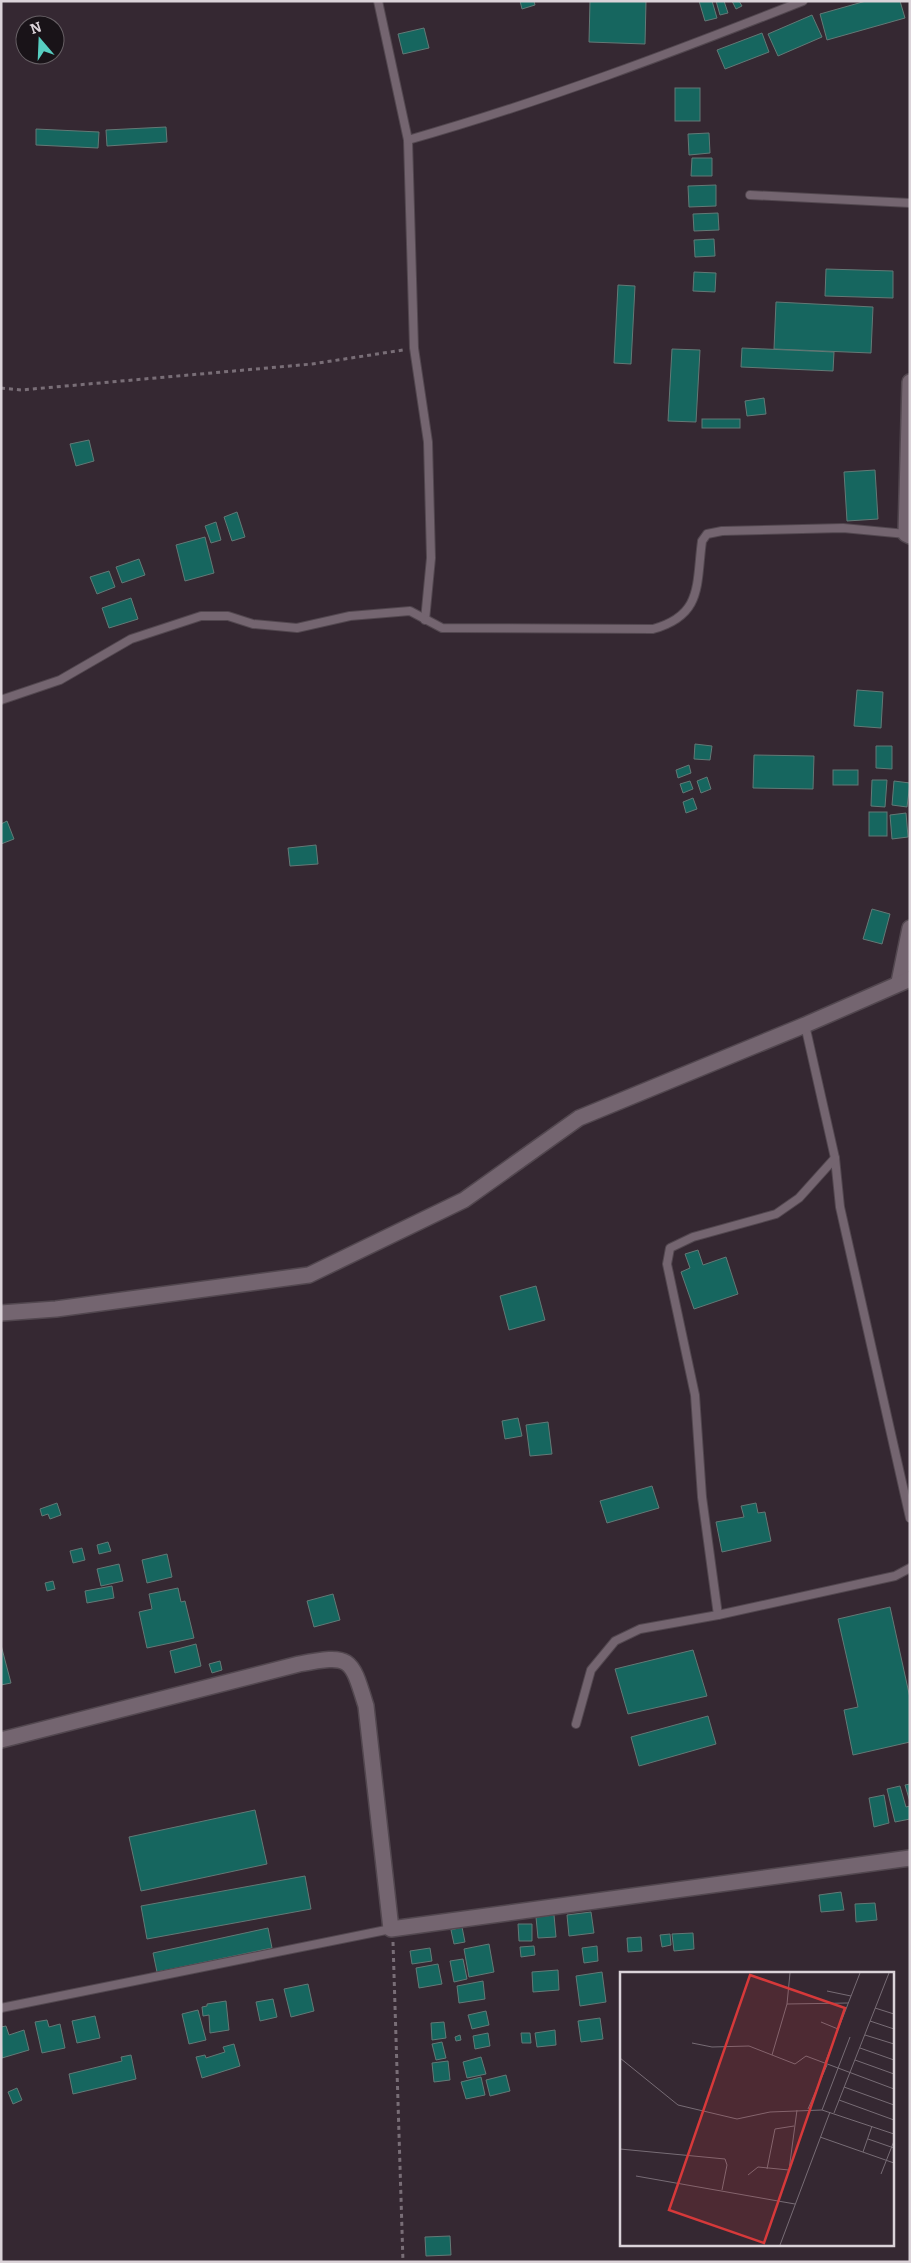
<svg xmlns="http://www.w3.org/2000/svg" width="911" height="2263" font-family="Bitter,serif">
<rect width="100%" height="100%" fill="#352832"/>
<g fill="#16665f" stroke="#637976">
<polygon points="520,1 534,1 535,5 522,9"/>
<polygon points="590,1 646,1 645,44 589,42"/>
<polygon points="699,1 712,1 717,18 705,21"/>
<polygon points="716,1 724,1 728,13 720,15"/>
<polygon points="732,1 739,1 742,6 736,9"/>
<polygon points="866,1 900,1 905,18 827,40 820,14"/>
<polygon points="812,15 822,37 778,56 768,34"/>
<polygon points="424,28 429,48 403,54 398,34"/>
<polygon points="762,33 769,52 725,69 717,50"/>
<rect x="675" y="88" width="25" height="33"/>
<polygon points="166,127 167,142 107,146 106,130"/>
<polygon points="36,129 99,132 98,148 36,145"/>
<polygon points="709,133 710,153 689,155 688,134"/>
<polygon points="692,158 712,158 712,176 691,176"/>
<polygon points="716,185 716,206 689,207 688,186"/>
<polygon points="718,213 719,230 694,231 693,214"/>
<polygon points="714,239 715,256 695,257 694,240"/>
<polygon points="826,269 893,271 893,298 825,296"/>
<polygon points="694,272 716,273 715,292 693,291"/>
<polygon points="618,285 635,286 631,364 614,363"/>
<polygon points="776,302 873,307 871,353 774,349"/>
<polygon points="742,348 834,352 833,371 741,367"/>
<polygon points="672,349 700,350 696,422 668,421"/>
<polygon points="764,398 766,414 747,416 745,401"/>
<rect x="702" y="419" width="38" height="9"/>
<polygon points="89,440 94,461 76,466 70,444"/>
<polygon points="875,470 878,519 847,521 844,472"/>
<polygon points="237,512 245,537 232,541 224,517"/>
<polygon points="216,522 221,540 211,543 205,526"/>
<polygon points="205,537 214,573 185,581 176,545"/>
<polygon points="139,559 145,575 122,583 116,567"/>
<polygon points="109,571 115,587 97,594 90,577"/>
<polygon points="131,598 138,619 109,628 102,608"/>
<polygon points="857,690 883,692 881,728 854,726"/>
<polygon points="695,744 712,746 710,760 694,759"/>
<polygon points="876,746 892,746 892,769 876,768"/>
<polygon points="754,755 814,756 813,789 753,788"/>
<polygon points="689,765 691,773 678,778 676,770"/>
<rect x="833" y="770" width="25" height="15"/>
<polygon points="707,777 711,789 701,793 697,781"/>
<polygon points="872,780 887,780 885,807 871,806"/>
<polygon points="690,781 693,789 683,793 680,784"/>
<polygon points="894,781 910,783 907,807 892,805"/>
<polygon points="693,798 697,809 686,813 683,802"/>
<rect x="869" y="812" width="18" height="24"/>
<polygon points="906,813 908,837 892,839 890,815"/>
<polygon points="7,821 14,839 1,844 1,824"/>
<polygon points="316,845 318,864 290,866 288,848"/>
<polygon points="872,909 890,914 882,944 863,939"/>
<polygon points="698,1250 703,1265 726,1257 738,1294 694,1309 681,1272 690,1268 685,1254"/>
<polygon points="536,1286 545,1320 509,1330 500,1296"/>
<polygon points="518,1418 522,1436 505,1439 502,1421"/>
<polygon points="548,1422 552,1454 530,1456 526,1425"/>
<polygon points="652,1486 659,1508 607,1523 600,1501"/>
<polygon points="57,1503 61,1515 50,1519 48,1514 42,1516 40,1509"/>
<polygon points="756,1503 758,1513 765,1512 771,1541 722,1552 716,1522 744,1517 741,1506"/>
<polygon points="108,1542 111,1551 99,1554 97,1545"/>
<polygon points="82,1548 85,1560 73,1563 70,1551"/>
<polygon points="167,1554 172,1577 147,1583 142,1560"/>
<polygon points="119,1564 123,1581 101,1586 97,1569"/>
<polygon points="53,1581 55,1589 47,1591 45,1583"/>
<polygon points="112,1586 114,1598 87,1603 85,1591"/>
<polygon points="178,1588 181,1602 185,1601 194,1638 147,1648 139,1612 152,1609 149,1594"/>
<polygon points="333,1594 340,1620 314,1627 307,1601"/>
<polygon points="890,1607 910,1698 910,1742 853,1755 844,1710 858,1707 838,1619"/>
<polygon points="196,1644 201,1666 175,1673 170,1651"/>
<polygon points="1,1645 11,1683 1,1685"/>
<polygon points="693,1650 707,1696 628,1714 615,1669"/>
<polygon points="220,1661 222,1670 212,1673 209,1664"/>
<polygon points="708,1716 716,1744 639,1766 631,1737"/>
<polygon points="910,1784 910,1802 905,1785"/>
<polygon points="900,1786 906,1807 910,1806 910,1819 895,1822 887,1789"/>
<polygon points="884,1795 889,1823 874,1827 869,1798"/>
<polygon points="255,1810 267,1864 141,1891 129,1837"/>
<polygon points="305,1876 311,1909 147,1939 141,1906"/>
<polygon points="841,1892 844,1910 821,1912 819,1895"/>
<polygon points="875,1903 877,1920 856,1922 855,1904"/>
<polygon points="591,1912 594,1933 569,1936 567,1915"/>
<polygon points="554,1915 556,1937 538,1938 536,1917"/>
<polygon points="518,1924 532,1924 532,1941 519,1941"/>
<polygon points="462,1927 465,1942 454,1944 451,1930"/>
<polygon points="268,1928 272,1948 157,1972 153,1953"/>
<polygon points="693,1933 694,1949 674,1951 672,1934"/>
<polygon points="670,1934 671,1945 662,1947 660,1935"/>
<polygon points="641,1937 642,1951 628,1952 627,1938"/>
<polygon points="489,1944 494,1972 469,1977 464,1949"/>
<polygon points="534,1946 535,1955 521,1957 520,1947"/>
<polygon points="597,1946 598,1961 584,1963 582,1948"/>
<polygon points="430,1948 432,1961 412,1964 410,1951"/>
<polygon points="463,1959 467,1979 454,1982 450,1961"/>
<polygon points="438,1964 442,1984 419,1988 416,1968"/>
<polygon points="558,1970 559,1990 533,1992 532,1972"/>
<polygon points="602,1972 606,2002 580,2006 576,1976"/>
<polygon points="483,1981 485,1999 459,2003 457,1986"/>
<polygon points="308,1984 314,2011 291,2017 284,1989"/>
<polygon points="273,1999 277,2017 260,2021 256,2002"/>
<polygon points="226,2001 229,2030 210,2033 209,2015 203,2016 202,2007 207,2006 207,2004"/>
<polygon points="198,2010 206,2040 189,2044 182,2014"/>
<polygon points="486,2011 489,2025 472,2029 468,2015"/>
<polygon points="95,2016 100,2038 77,2043 72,2021"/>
<polygon points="600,2018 603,2039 581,2042 578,2021"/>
<polygon points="47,2020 49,2027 60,2024 65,2048 42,2053 35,2022"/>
<polygon points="444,2022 446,2038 432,2040 431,2023"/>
<polygon points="6,2026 9,2035 24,2030 29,2050 2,2058 1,2027"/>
<polygon points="555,2030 556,2045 537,2047 535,2033"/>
<polygon points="488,2033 490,2046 475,2049 473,2036"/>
<polygon points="521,2033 530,2033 531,2043 522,2043"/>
<polygon points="460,2035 461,2040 456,2041 455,2037"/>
<polygon points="442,2042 446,2058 436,2060 432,2044"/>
<polygon points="234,2044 240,2066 202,2078 196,2057 205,2055 206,2058 225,2052 223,2047"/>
<polygon points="131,2055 136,2079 73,2094 69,2074 122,2061 121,2057"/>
<polygon points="481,2057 486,2074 467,2078 463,2062"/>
<polygon points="448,2061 450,2080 434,2082 432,2063"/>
<polygon points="506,2075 510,2091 490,2096 486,2080"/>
<polygon points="481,2077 485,2095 466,2099 461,2082"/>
<polygon points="17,2088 22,2100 13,2104 8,2092"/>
<polygon points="450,2236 451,2255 426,2256 425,2237"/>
</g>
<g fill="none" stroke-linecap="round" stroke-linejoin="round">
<g stroke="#52474f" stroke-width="10">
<g id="lane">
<polyline points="378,1 408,140 414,348 428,442 431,558 425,620"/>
<path d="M 408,140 C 542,102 674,52 803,1"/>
<polyline points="750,195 910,203"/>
<path d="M 1,700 L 60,680 L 131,639 L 201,616 L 228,616 L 253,624 L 297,628 L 350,616 L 410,611 L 442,628 L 653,629 C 703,615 696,585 702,541 L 707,534 L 722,531 L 843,528 L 906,534"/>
<polyline points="805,1025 835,1158 840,1207 910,1518"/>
<polyline points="718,1615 702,1497 695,1395 667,1264 670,1248 693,1237 776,1214 799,1198 835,1158"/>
<polyline points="576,1724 591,1670 615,1641 640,1629 718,1615 895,1576 910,1568"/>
<polyline points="1,2008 391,1929"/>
</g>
</g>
<g stroke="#52474f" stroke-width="18">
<g id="street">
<polyline points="910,382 906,534 910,536"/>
<polyline points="899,982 910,928"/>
<polyline points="1,1313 56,1309 309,1275 464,1200 579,1118 805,1025 910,979"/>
<path d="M 1,1740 L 299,1664 C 351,1654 351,1657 366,1706 L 391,1929 L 910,1858"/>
</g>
</g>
<g stroke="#796e77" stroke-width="3" stroke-dasharray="4 4" stroke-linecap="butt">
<polyline points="1,388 21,390 312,364 403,350"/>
<polyline points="393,1942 403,2262"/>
</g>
<use href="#lane" stroke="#746570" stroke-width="8"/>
<use href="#street" stroke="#746570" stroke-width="15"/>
</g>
<g transform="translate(620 1972)">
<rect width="274" height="274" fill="#352832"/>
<path fill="none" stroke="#776c75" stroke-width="1" d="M 207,19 L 231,24M 167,32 L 228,31M 255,36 L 274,42M 250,49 L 274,57M 201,50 L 218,57M 245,63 L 274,72M 72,71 L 92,75 L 129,74 L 175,92 L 186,84 L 274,117M 240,76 L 274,88M 152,83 L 167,32 L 170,1M 0,86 L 58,133 L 117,147 L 150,140 L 202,138 L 274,162M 235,88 L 274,102M 205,91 L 240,1M 224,115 L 274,133M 219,128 L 274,148M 188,137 L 207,93M 202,138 L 230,65M 214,141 L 269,1M 200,165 L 274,191M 248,167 L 274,176M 0,177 L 105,187 L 107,193 L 102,218M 243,180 L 252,154M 147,197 L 155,157 L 174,154M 261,202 L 274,169M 128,203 L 138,195 L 169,198 L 177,138M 16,204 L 175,232M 160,273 L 210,140"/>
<path fill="#d6393a" fill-opacity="0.15" stroke="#d6393a" stroke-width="2.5" d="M 130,3 L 225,36 L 144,271 L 49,238 Z"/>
<rect width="274" height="274" fill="none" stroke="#dbd3d9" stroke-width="2.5"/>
</g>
<rect width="911" height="2263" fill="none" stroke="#dbd3d9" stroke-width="5"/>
<g transform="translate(40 40) rotate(341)"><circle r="24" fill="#191318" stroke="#676065"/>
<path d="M0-4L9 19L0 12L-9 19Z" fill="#57cec1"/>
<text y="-8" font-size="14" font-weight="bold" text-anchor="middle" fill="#dbd3d9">N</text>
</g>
</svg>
